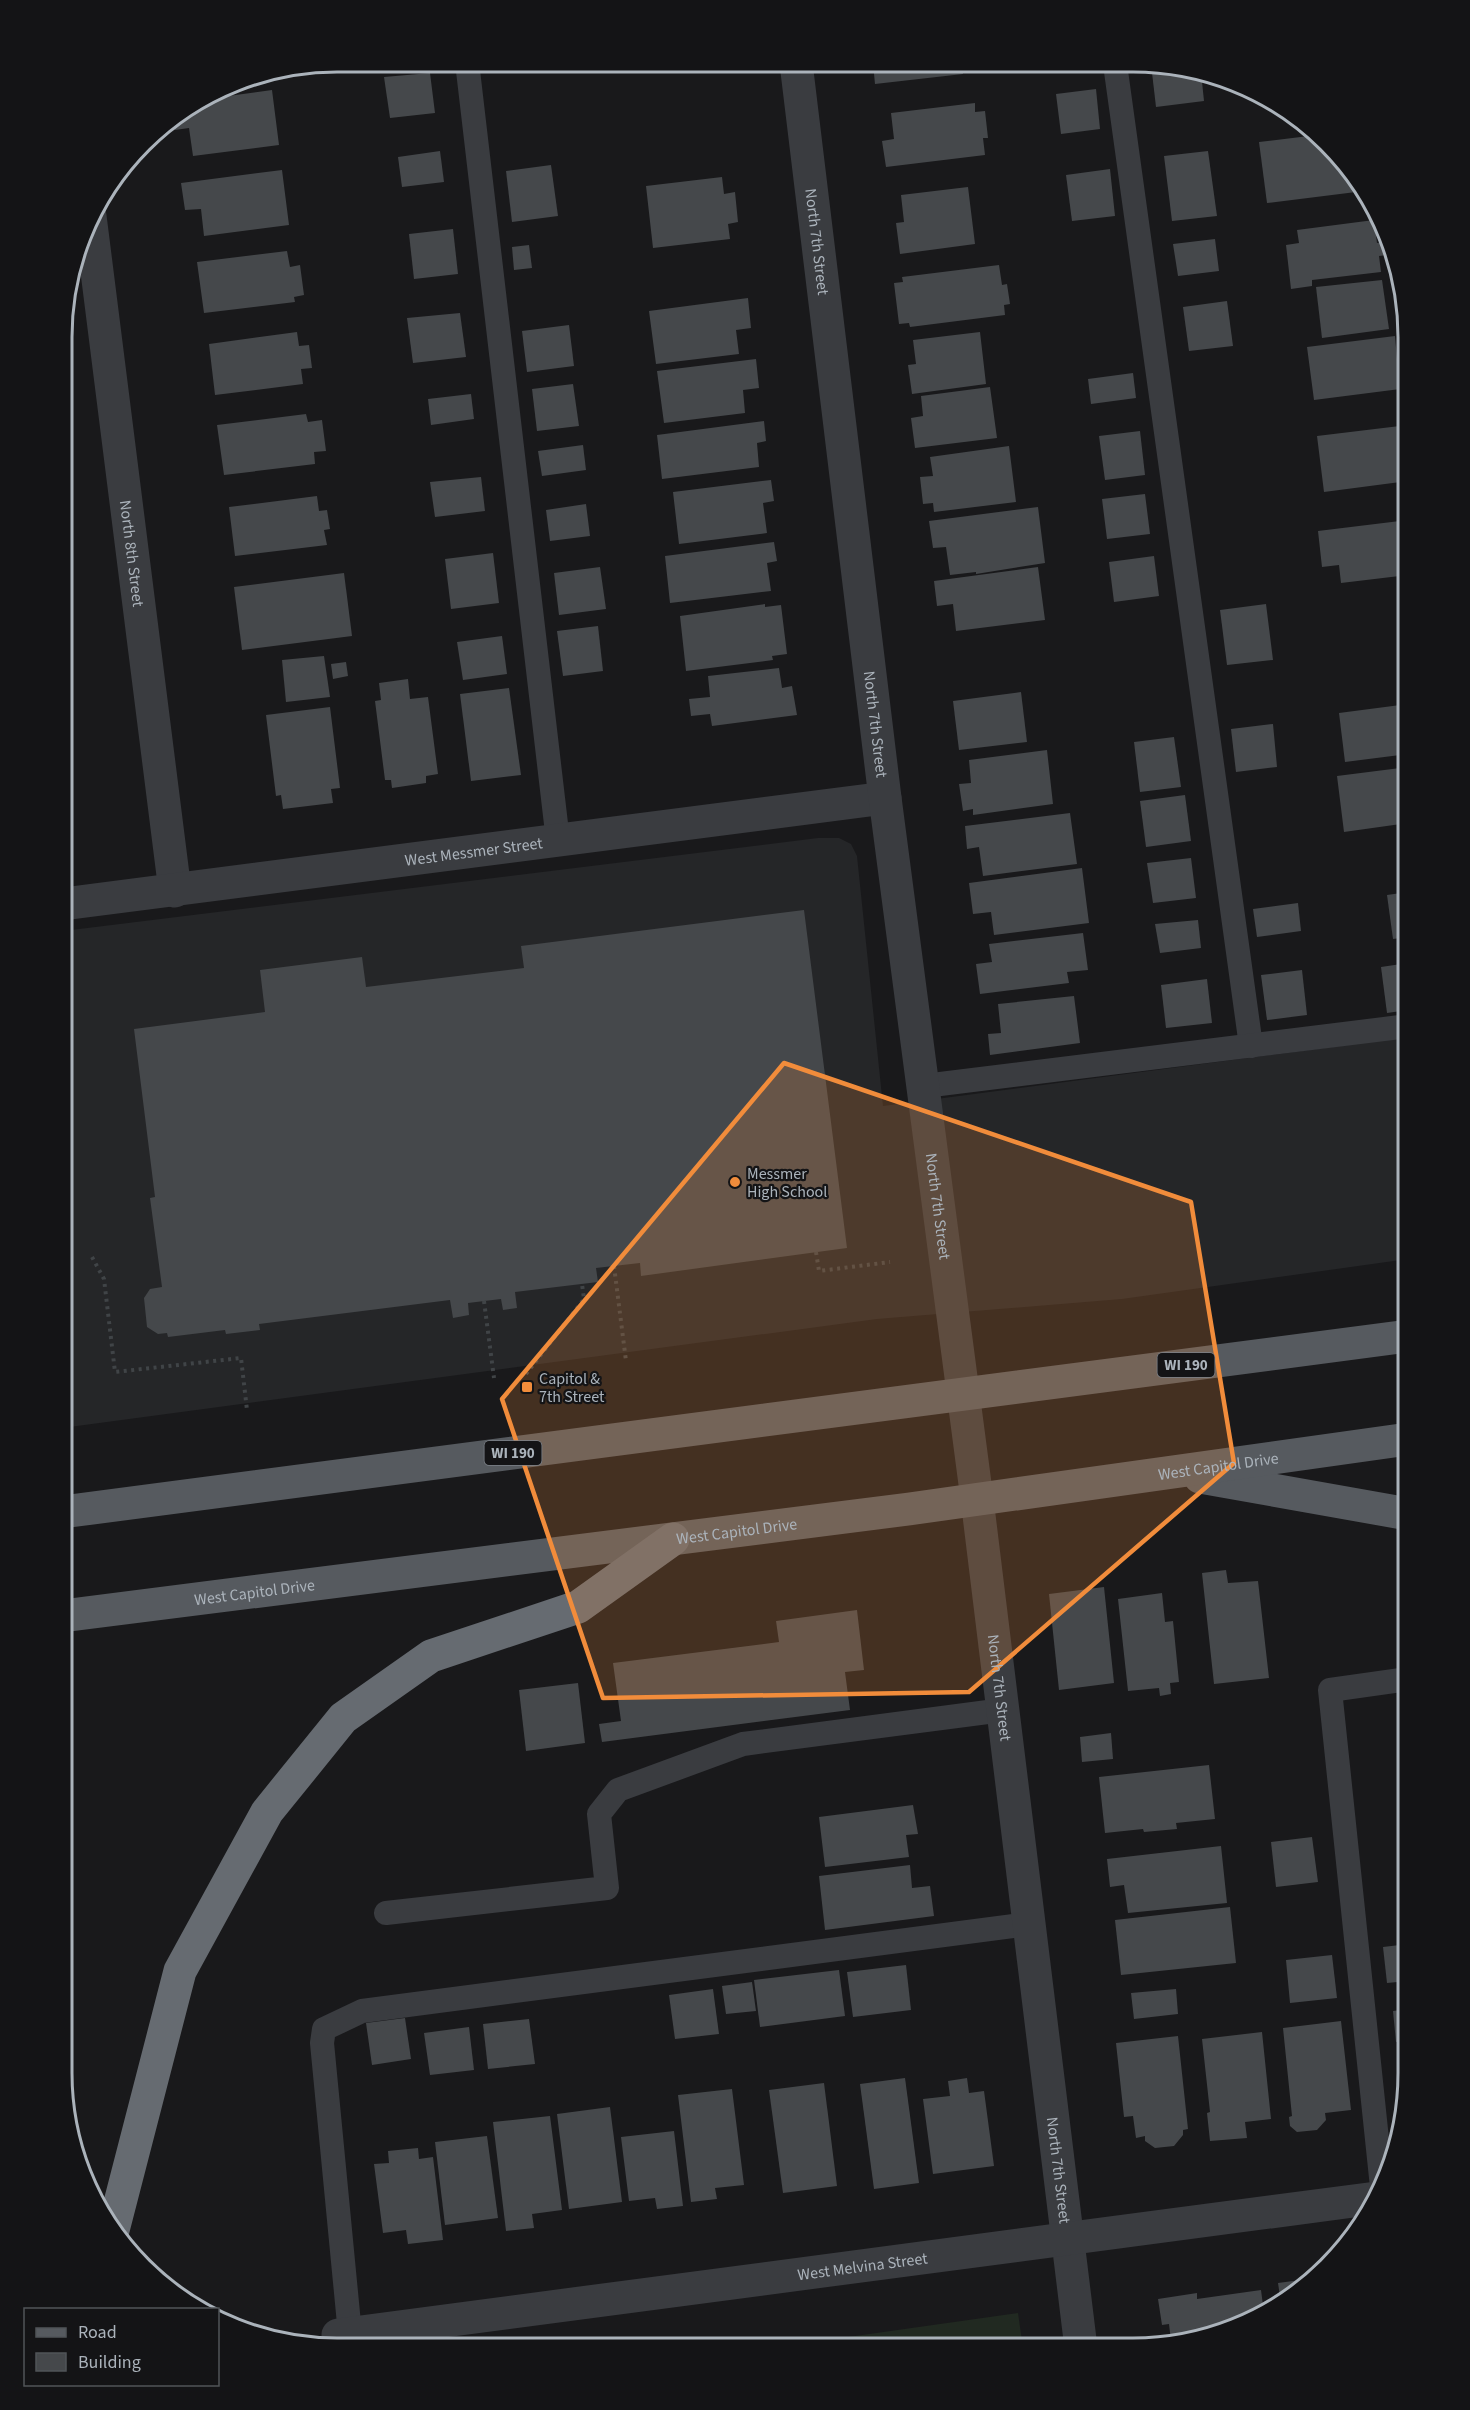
<svg xmlns="http://www.w3.org/2000/svg" width="1470" height="2410" font-family="'Source Sans 3',sans-serif">
<rect width="100%" height="100%" fill="#19191b"/>
<polygon fill="#252628" points="818,838 839,838 851,844 857,856 883,1106 1408,1037 1408,1259 1122,1299 877,1319 62,1428 63,931"/>
<polygon fill="#212921" points="1018,2313 1023,2348 850,2348 848,2337"/>
<g fill="#45484b">
<polygon points="487,62 528,62 528,66 488,71"/>
<polygon points="873,63 961,63 963,74 875,84"/>
<polygon points="1151,64 1169,64 1201,72 1204,101 1156,107"/>
<polygon points="430,73 435,113 390,118 384,77"/>
<polygon points="1096,89 1100,129 1061,134 1056,94"/>
<polygon points="272,90 279,145 193,156 189,128 175,130 174,119 206,99"/>
<polygon points="975,103 975,112 985,111 988,138 983,138 985,155 886,167 882,141 894,139 891,113"/>
<polygon points="1317,135 1352,170 1364,191 1267,203 1259,142"/>
<polygon points="440,151 444,182 402,187 398,157"/>
<polygon points="1208,151 1217,216 1172,221 1164,156"/>
<polygon points="551,165 558,216 512,222 506,171"/>
<polygon points="1110,169 1115,216 1072,221 1066,175"/>
<polygon points="282,170 289,225 204,236 201,209 185,210 181,183"/>
<polygon points="722,177 724,194 735,192 738,222 728,224 730,239 653,248 646,186"/>
<polygon points="968,187 975,244 900,254 896,223 904,222 901,195"/>
<polygon points="1374,220 1377,243 1385,242 1387,255 1379,256 1381,272 1312,280 1312,286 1291,289 1286,245 1299,243 1297,230"/>
<polygon points="453,229 458,274 414,279 409,234"/>
<polygon points="1215,239 1219,271 1178,276 1173,244"/>
<polygon points="529,245 532,268 514,270 512,247"/>
<polygon points="287,251 290,267 300,265 304,295 294,297 295,302 204,313 197,262"/>
<polygon points="999,265 1002,285 1007,284 1010,304 1004,305 1005,315 910,327 909,323 899,324 894,283 903,282 902,277"/>
<polygon points="1382,280 1389,329 1322,338 1316,287"/>
<polygon points="748,298 751,328 736,330 739,354 656,364 649,311"/>
<polygon points="1227,301 1233,346 1189,351 1183,307"/>
<polygon points="460,313 466,357 413,363 407,318"/>
<polygon points="569,325 574,366 527,372 522,331"/>
<polygon points="297,332 299,346 309,345 312,368 301,369 303,384 215,395 209,344"/>
<polygon points="980,332 986,384 912,394 908,365 916,364 913,340"/>
<polygon points="1395,336 1397,359 1408,358 1408,388 1314,400 1307,347"/>
<polygon points="756,359 759,388 743,390 745,413 664,423 657,371"/>
<polygon points="1133,373 1136,398 1091,404 1088,379"/>
<polygon points="573,384 579,426 537,431 532,389"/>
<polygon points="990,387 997,438 915,448 911,418 923,416 921,396"/>
<polygon points="471,394 474,419 431,425 428,399"/>
<polygon points="306,414 308,422 322,420 326,451 314,452 315,464 224,475 217,425"/>
<polygon points="764,421 766,441 757,443 759,467 662,479 657,435"/>
<polygon points="1408,425 1408,481 1324,492 1317,436"/>
<polygon points="1140,431 1145,475 1105,480 1099,436"/>
<polygon points="583,445 586,470 542,476 538,451"/>
<polygon points="1009,446 1016,502 934,512 933,503 923,504 920,477 933,476 930,457"/>
<polygon points="481,477 485,511 435,517 430,482"/>
<polygon points="771,480 774,501 763,503 767,533 679,544 673,492"/>
<polygon points="1145,494 1150,534 1107,539 1102,499"/>
<polygon points="317,496 319,511 327,510 330,529 324,530 327,545 235,556 229,507"/>
<polygon points="586,504 590,536 550,541 546,510"/>
<polygon points="1038,507 1045,563 976,574 976,572 950,575 946,547 933,548 929,521"/>
<polygon points="1408,520 1408,575 1341,583 1339,565 1322,567 1318,531"/>
<polygon points="774,542 777,561 767,563 771,591 670,603 665,556"/>
<polygon points="493,553 499,603 451,609 445,559"/>
<polygon points="1154,556 1159,596 1114,602 1109,562"/>
<polygon points="600,567 606,609 559,615 554,573"/>
<polygon points="1038,567 1045,620 956,631 953,604 937,606 934,581"/>
<polygon points="344,573 352,636 242,650 234,587"/>
<polygon points="765,604 765,607 781,605 787,654 772,656 773,660 686,671 680,616"/>
<polygon points="1266,604 1273,660 1227,665 1220,610"/>
<polygon points="598,626 603,671 563,676 557,631"/>
<polygon points="502,636 507,674 463,680 457,642"/>
<polygon points="324,656 330,697 286,702 282,660"/>
<polygon points="346,662 348,676 333,679 331,664"/>
<polygon points="779,668 782,688 792,686 797,715 712,726 710,714 691,716 689,699 710,697 708,676"/>
<polygon points="408,679 410,699 428,697 438,774 426,776 426,783 392,788 391,780 385,780 375,701 381,700 379,683"/>
<polygon points="509,688 521,775 471,781 460,694"/>
<polygon points="1021,692 1027,742 959,750 953,701"/>
<polygon points="1408,704 1408,754 1345,762 1339,713"/>
<polygon points="330,707 340,788 331,789 333,803 283,809 281,795 276,796 266,715"/>
<polygon points="1273,724 1277,767 1236,772 1231,729"/>
<polygon points="1174,737 1181,787 1140,792 1134,742"/>
<polygon points="1047,750 1053,804 973,815 973,809 963,811 959,784 971,783 969,760"/>
<polygon points="1408,767 1408,823 1344,832 1337,776"/>
<polygon points="69,768 72,795 63,796 63,769"/>
<polygon points="1185,795 1191,841 1146,847 1140,801"/>
<polygon points="1070,813 1077,864 983,876 979,847 967,849 965,826"/>
<polygon points="1405,837 1408,837 1408,856 1407,856"/>
<polygon points="1191,858 1196,898 1153,903 1147,863"/>
<polygon points="1082,868 1089,923 994,935 991,912 973,914 969,883"/>
<polygon points="1408,892 1408,937 1393,939 1387,895"/>
<polygon points="1298,903 1301,931 1257,937 1253,909"/>
<polygon points="804,910 847,1248 641,1276 640,1263 596,1268 598,1282 515,1292 517,1308 503,1310 501,1299 468,1303 469,1315 453,1318 450,1300 259,1324 260,1330 226,1334 225,1330 168,1337 167,1333 158,1334 147,1327 144,1298 150,1289 162,1287 150,1198 155,1197 134,1029 265,1012 260,970 362,957 366,987 524,968 521,946"/>
<polygon points="1198,920 1201,948 1160,953 1155,924"/>
<polygon points="1083,933 1088,970 1067,972 1069,983 980,994 976,964 992,962 989,944"/>
<polygon points="1408,963 1408,1010 1387,1013 1381,967"/>
<polygon points="1302,970 1307,1015 1267,1020 1261,975"/>
<polygon points="1207,979 1212,1023 1166,1028 1161,985"/>
<polygon points="1074,996 1080,1043 990,1055 988,1034 1001,1033 998,1004"/>
<polygon points="1226,1570 1228,1583 1258,1581 1269,1678 1214,1684 1202,1573"/>
<polygon points="1104,1587 1114,1683 1059,1690 1049,1594"/>
<polygon points="1162,1593 1165,1622 1173,1621 1179,1682 1170,1683 1171,1694 1160,1696 1159,1688 1128,1691 1118,1599"/>
<polygon points="857,1610 864,1670 845,1672 850,1710 602,1742 599,1724 621,1721 613,1663 779,1642 776,1621"/>
<polygon points="578,1683 585,1743 526,1751 519,1690"/>
<polygon points="1111,1733 1113,1759 1082,1762 1080,1737"/>
<polygon points="1209,1765 1215,1819 1176,1823 1177,1829 1144,1832 1143,1829 1105,1833 1099,1777"/>
<polygon points="913,1805 918,1834 906,1835 909,1857 825,1867 819,1817"/>
<polygon points="1312,1837 1318,1882 1276,1887 1271,1842"/>
<polygon points="1221,1846 1227,1903 1128,1913 1124,1885 1110,1887 1107,1859"/>
<polygon points="910,1865 912,1888 930,1886 934,1916 825,1930 819,1876"/>
<polygon points="1230,1907 1236,1963 1121,1975 1115,1920"/>
<polygon points="1408,1944 1408,1981 1387,1983 1383,1947"/>
<polygon points="1332,1955 1337,1998 1290,2003 1286,1960"/>
<polygon points="906,1965 911,2010 853,2017 847,1972"/>
<polygon points="839,1970 845,2016 760,2027 754,1980"/>
<polygon points="752,1982 756,2011 726,2014 722,1986"/>
<polygon points="713,1989 719,2034 675,2039 669,1995"/>
<polygon points="1176,1989 1178,2014 1134,2019 1131,1993"/>
<polygon points="1408,2009 1408,2040 1396,2042 1393,2011"/>
<polygon points="405,2018 411,2059 372,2065 366,2023"/>
<polygon points="529,2019 535,2064 488,2069 483,2024"/>
<polygon points="1341,2021 1351,2110 1325,2113 1326,2120 1317,2130 1297,2132 1290,2126 1289,2117 1292,2116 1283,2028"/>
<polygon points="469,2027 474,2070 430,2075 424,2033"/>
<polygon points="1262,2032 1271,2119 1245,2122 1247,2138 1210,2141 1207,2113 1210,2112 1202,2039"/>
<polygon points="1178,2036 1188,2129 1183,2130 1183,2135 1174,2146 1155,2148 1145,2141 1145,2136 1136,2138 1133,2116 1124,2117 1116,2043"/>
<polygon points="1408,2069 1406,2099 1400,2100 1397,2070"/>
<polygon points="905,2078 919,2183 874,2189 860,2084"/>
<polygon points="967,2078 969,2093 984,2091 994,2166 933,2174 923,2099 950,2096 948,2081"/>
<polygon points="824,2083 837,2186 783,2193 769,2090"/>
<polygon points="732,2089 744,2185 715,2188 717,2199 691,2202 678,2095"/>
<polygon points="610,2107 622,2202 569,2209 557,2114"/>
<polygon points="550,2116 562,2210 532,2214 534,2228 506,2231 493,2122"/>
<polygon points="674,2131 683,2206 657,2209 655,2198 629,2201 621,2137"/>
<polygon points="487,2136 498,2218 445,2225 435,2142"/>
<polygon points="418,2148 419,2159 433,2157 443,2240 408,2244 406,2230 383,2233 374,2164 389,2163 388,2151"/>
<polygon points="1308,2279 1309,2284 1300,2292 1281,2303 1278,2283"/>
<polygon points="1261,2290 1264,2313 1238,2328 1171,2341 1169,2324 1162,2325 1158,2299 1197,2293 1197,2299"/>
</g>
<g fill="none" stroke-linecap="round" stroke-linejoin="round">
<g stroke="#404447" stroke-width="4" stroke-dasharray="3 4.5" stroke-linecap="butt">
<polyline points="816,1252 819,1271 890,1262"/>
<polyline points="92,1257 104,1279 115,1372 241,1358 247,1410"/>
<polyline points="614,1266 626,1361"/>
<polyline points="484,1301 494,1378"/>
<polyline points="526,1374 584,1299 582,1284"/>
</g>
<g stroke="#3a3c40" stroke-width="24">
<polyline points="467,62 558,841"/>
<polyline points="1115,64 1251,1046"/>
<polyline points="924,1086 1408,1026"/>
<polyline points="386,1913 607,1888 599,1814 618,1790 743,1744 1003,1710"/>
<polyline points="1382,2187 1330,1690 1408,1679"/>
<polyline points="350,2334 322,2043 324,2029 362,2011 1029,1924"/>
</g>
<g stroke="#3a3c40" stroke-width="33">
<path id="s1" d="M 90,216 L 175,891"/>
<path id="s2" d="M 63,904 L 885,798"/>
<path id="s3" d="M 977,1499 L 1081,2348"/>
<path id="s4" d="M 339,2346 L 338,2335 L 1376,2198"/>
</g>
<path stroke="#3a3c40" stroke-width="33" id="s5" d="M 796,63 L 885,798 L 977,1499"/>
<g stroke="#565a5f" stroke-width="33">
<polyline points="1200,1477 1408,1514"/>
<polyline points="62,1512 1408,1336"/>
<path id="s6" d="M 62,1616 L 909,1509 L 1408,1439"/>
</g>
<polyline stroke="#666b71" stroke-width="33" points="113,2230 180,1971 267,1812 343,1718 431,1656 578,1607 673,1539"/>
</g>
<path fill="#f18c3b" fill-opacity="0.2" stroke="#f18c3b" stroke-width="4.5" stroke-linejoin="round" d="M 784,1063 L 1191,1202 L 1234,1463 L 969,1692 L 603,1698 L 502,1399 Z"/>
<g fill="#f18c3b" stroke="#141416" stroke-width="2">
<circle cx="735" cy="1182" r="6"/>
<rect x="521" y="1381" width="12" height="12" rx="3"/>
</g>
<g text-anchor="middle" stroke-width="4.5" stroke-linejoin="round" paint-order="stroke">
<g fill="#141416" stroke="#7e838a" stroke-width="1.5">
<rect x="1157.5" y="1353" width="57" height="24" rx="4.5"/>
<rect x="484.5" y="1441" width="57" height="24" rx="4.5"/>
</g>
<g font-size="15" font-weight="bold" fill="#abb3bb">
<text x="1186" y="1370">WI 190</text>
<text x="513" y="1458">WI 190</text>
</g>
<g font-size="16" fill="#abb3bb" stroke="#141416">
<text dy="6" stroke="none"><textPath href="#s5" startOffset="180">North 7th Street</textPath></text>
<text dy="6" stroke="none"><textPath href="#s1" startOffset="340">North 8th Street</textPath></text>
<text dy="6" stroke="none"><textPath href="#s5" startOffset="666">North 7th Street</textPath></text>
<text dy="6" stroke="none"><textPath href="#s2" startOffset="414">West Messmer Street</textPath></text>
<text dy="6" stroke="none"><textPath href="#s5" startOffset="1152">North 7th Street</textPath></text>
<text dy="6" stroke="none"><textPath href="#s6" startOffset="1166">West Capitol Drive</textPath></text>
<text dy="6" stroke="none"><textPath href="#s6" startOffset="680">West Capitol Drive</textPath></text>
<text dy="6" stroke="none"><textPath href="#s6" startOffset="194">West Capitol Drive</textPath></text>
<text dy="6" stroke="none"><textPath href="#s3" startOffset="190">North 7th Street</textPath></text>
<text dy="6" stroke="none"><textPath href="#s3" startOffset="676">North 7th Street</textPath></text>
<text dy="6" stroke="none"><textPath href="#s4" startOffset="540">West Melvina Street</textPath></text>
</g>
<g font-size="16" fill="#abb3bb" stroke="#141416" text-anchor="start">
<text x="747" y="1179">Messmer<tspan x="747" dy="18">High School</tspan></text>
<text x="539" y="1384">Capitol &amp;<tspan x="539" dy="18">7th Street</tspan></text>
</g>
</g>
<path d="M0 0H1470V2410H0ZM337 72H1133A265 265 0 0 1 1398 337V2073A265 265 0 0 1 1133 2338H337A265 265 0 0 1 72 2073V337A265 265 0 0 1 337 72Z" fill="#141416" fill-rule="evenodd"/>
<path fill="none" stroke="#abb3bb" stroke-width="3" d="M337 72H1133A265 265 0 0 1 1398 337V2073A265 265 0 0 1 1133 2338H337A265 265 0 0 1 72 2073V337A265 265 0 0 1 337 72Z"/>
<rect x="24" y="2308" width="195" height="78" fill="#141416" stroke="#505458" stroke-width="1.5"/>
<rect x="36" y="2328" width="30" height="9" fill="#565a5f" stroke="#505458" stroke-width="1.5"/>
<text x="78" y="2338" font-size="18" fill="#abb3bb">Road</text>
<rect x="36" y="2353" width="30" height="18" fill="#45484b" stroke="#505458" stroke-width="1.5"/>
<text x="78" y="2368" font-size="18" fill="#abb3bb">Building</text>
</svg>
